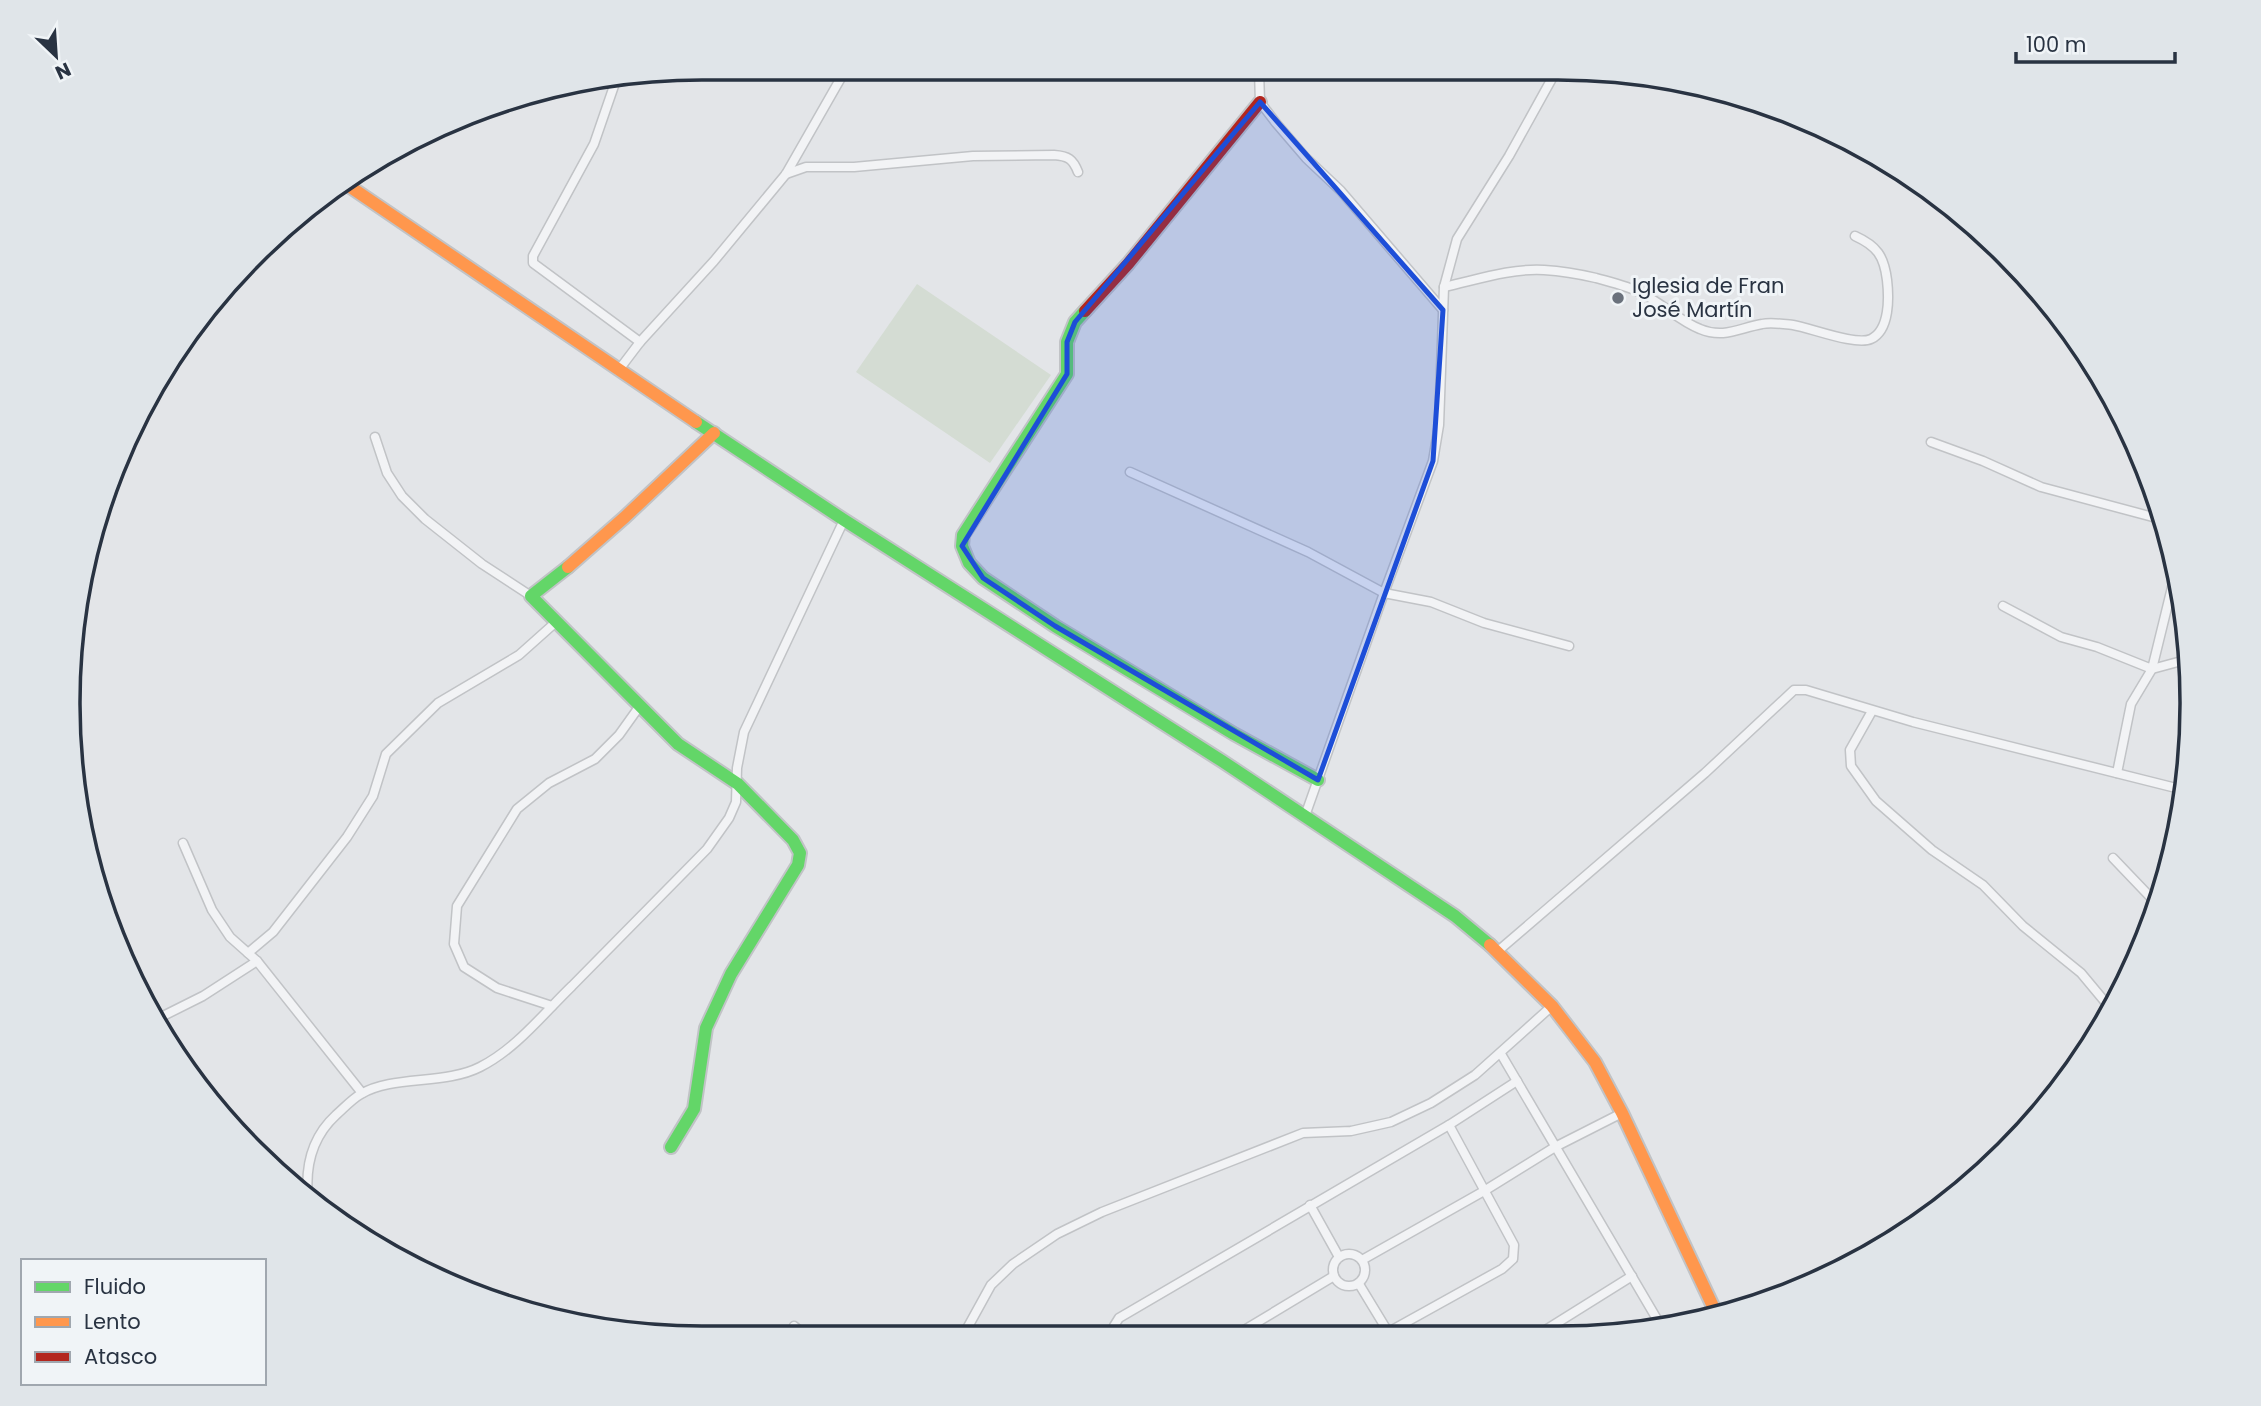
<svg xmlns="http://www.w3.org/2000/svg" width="2261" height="1406" font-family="Poppins,sans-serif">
<rect width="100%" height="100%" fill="#e3e5e8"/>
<polygon fill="#d4dcd3" points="917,284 1051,375 990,463 856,372"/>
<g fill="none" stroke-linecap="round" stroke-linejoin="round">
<g stroke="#c1c3c6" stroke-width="11">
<g id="street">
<polyline points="1259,71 1260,102 1276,123 1306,158 1341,191 1443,310"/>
<polyline points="615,83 594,144 533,256 533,263 640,342"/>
<path d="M 786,174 L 806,167 L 854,167 L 973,156 L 1054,155 C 1068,156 1073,159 1078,172"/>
<path d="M 1444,287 C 1476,280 1511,268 1544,270 C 1561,271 1579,274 1596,278 C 1610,282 1628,286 1641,293 C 1662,303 1679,321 1700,329 C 1724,339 1739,328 1762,324 C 1771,322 1784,324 1793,325 C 1811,328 1856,346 1871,339 C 1890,330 1889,297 1887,280 C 1884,256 1877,246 1855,236"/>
<polyline points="618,371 640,342 714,261 786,174 846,69"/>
<polyline points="375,437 387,473 402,496 425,519 482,564 531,596"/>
<polyline points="1931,442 1983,461 2041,487 2164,520"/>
<polyline points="1130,472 1308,552 1384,593 1431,602 1484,623 1569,646"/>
<polyline points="2003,606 2061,637 2097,647 2152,669 2176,571"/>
<polyline points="1872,711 1850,750 1851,766 1876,801 1932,850 1983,885 2023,926 2081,973 2111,1009"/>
<polyline points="2117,773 2131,704 2152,669 2189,659"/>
<polyline points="1305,816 1384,593 1433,461 1439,425 1444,287 1457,239 1509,156 1555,73"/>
<polyline points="183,843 212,910 230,937 257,961 362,1093"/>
<polyline points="2113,858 2157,904"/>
<polyline points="1498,951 1705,773 1794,690 1806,690 1913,722 2184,790"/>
<polyline points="248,953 273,932 347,837 373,796 386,754 438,703 519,655 556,622"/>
<polyline points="552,1006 497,988 464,967 454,944 457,906 517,809 549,783 595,759 619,735 639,707"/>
<polyline points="157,1019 203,996 257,961"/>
<polyline points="1501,1054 1661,1326"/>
<path d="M 308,1197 C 305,1165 312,1137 336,1115 C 344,1108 352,1099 361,1094 C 393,1075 445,1085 480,1067 C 516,1049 543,1014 572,986 C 617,940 662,895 707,849 L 729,818 L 736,802 L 737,768 L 744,732 L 844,520"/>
<polyline points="1310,1205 1339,1257"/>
<circle cx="1349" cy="1270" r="16"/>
<polyline points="1362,1260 1484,1191 1555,1147 1622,1113"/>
<polyline points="1359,1284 1390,1335"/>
<polyline points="794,1326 802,1333"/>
<polyline points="964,1334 991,1285 1013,1264 1057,1234 1102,1212 1303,1133 1351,1131 1391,1122 1431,1103 1475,1075 1552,1006"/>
<polyline points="1117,1334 1114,1326 1119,1318 1449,1125 1517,1081"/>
<polyline points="1236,1335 1334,1276"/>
<polyline points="1383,1335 1502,1269 1513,1259 1514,1245 1449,1125"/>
<polyline points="1536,1336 1632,1276"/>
</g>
</g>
<g stroke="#c1c3c6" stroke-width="16">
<g id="fast">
<polyline points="1085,311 1075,322 1067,342 1067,374 963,535 962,546 969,563 983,578 1055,626 1234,734 1318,780"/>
<polyline points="696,422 844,520 1222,761 1455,916 1490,945"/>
<polyline points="568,567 531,596 678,744 738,784 793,840 800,853 798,865 731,974 706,1028 694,1109 671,1147"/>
</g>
</g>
<g stroke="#c1c3c6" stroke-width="16">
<g id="slow">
<polyline points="346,184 696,422"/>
<polyline points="568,567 625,517 714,433"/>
<polyline points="1490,945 1552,1006 1595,1062 1622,1113 1718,1317"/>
</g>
</g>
<g stroke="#c1c3c6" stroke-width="16">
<polyline id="jam" points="1085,311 1128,264 1260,102"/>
</g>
<use href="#street" stroke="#f2f3f5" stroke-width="8"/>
<use href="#fast" stroke="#63d668" stroke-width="12"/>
<use href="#slow" stroke="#ff974d" stroke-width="12"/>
<use href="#jam" stroke="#b3261e" stroke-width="12"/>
</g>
<path fill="#1d4ed8" fill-opacity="0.2" stroke="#1d4ed8" stroke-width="5" stroke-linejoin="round" d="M 1260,102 L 1443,310 L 1433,461 L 1318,780 L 1055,626 L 983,578 L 962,546 L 1067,374 L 1067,342 L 1075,322 Z"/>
<circle fill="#6a717c" stroke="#f0f4f7" stroke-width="2.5" cx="1618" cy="298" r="7"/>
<g text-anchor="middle" stroke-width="6" stroke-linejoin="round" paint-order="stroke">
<g font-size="21" fill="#293342" stroke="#f0f4f7" text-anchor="start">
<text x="1632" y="293">Iglesia de Fran<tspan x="1632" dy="24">José Martín</tspan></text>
</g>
</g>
<path d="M0 0H2261V1406H0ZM702 80H1558A622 622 0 0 1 2180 702V704A622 622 0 0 1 1558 1326H702A622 622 0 0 1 80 704V702A622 622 0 0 1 702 80Z" fill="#e0e5e9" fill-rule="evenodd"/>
<path fill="none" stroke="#293342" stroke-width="3.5" d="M702 80H1558A622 622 0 0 1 2180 702V704A622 622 0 0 1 1558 1326H702A622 622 0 0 1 80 704V702A622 622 0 0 1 702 80Z"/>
<rect x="21" y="1259" width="245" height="126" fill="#f0f4f7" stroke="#a0a7af" stroke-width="2"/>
<rect x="35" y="1282" width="35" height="10" fill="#63d668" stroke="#a0a7af" stroke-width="2"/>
<text x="84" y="1294" font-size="21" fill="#293342">Fluido</text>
<rect x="35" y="1317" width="35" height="10" fill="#ff974d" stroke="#a0a7af" stroke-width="2"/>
<text x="84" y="1329" font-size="21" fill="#293342">Lento</text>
<rect x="35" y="1352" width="35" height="10" fill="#b3261e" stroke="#a0a7af" stroke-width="2"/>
<text x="84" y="1364" font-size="21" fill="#293342">Atasco</text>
<g transform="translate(56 56) rotate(155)" stroke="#f0f4f7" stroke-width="5" paint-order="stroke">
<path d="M0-5L12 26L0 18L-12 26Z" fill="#293342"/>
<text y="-10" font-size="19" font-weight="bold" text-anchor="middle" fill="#293342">N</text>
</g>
<path d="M2016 52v10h159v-10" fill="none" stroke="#293342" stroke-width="3.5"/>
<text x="2026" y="52" font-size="21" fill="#293342" stroke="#f0f4f7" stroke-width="5" paint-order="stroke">100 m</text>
</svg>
